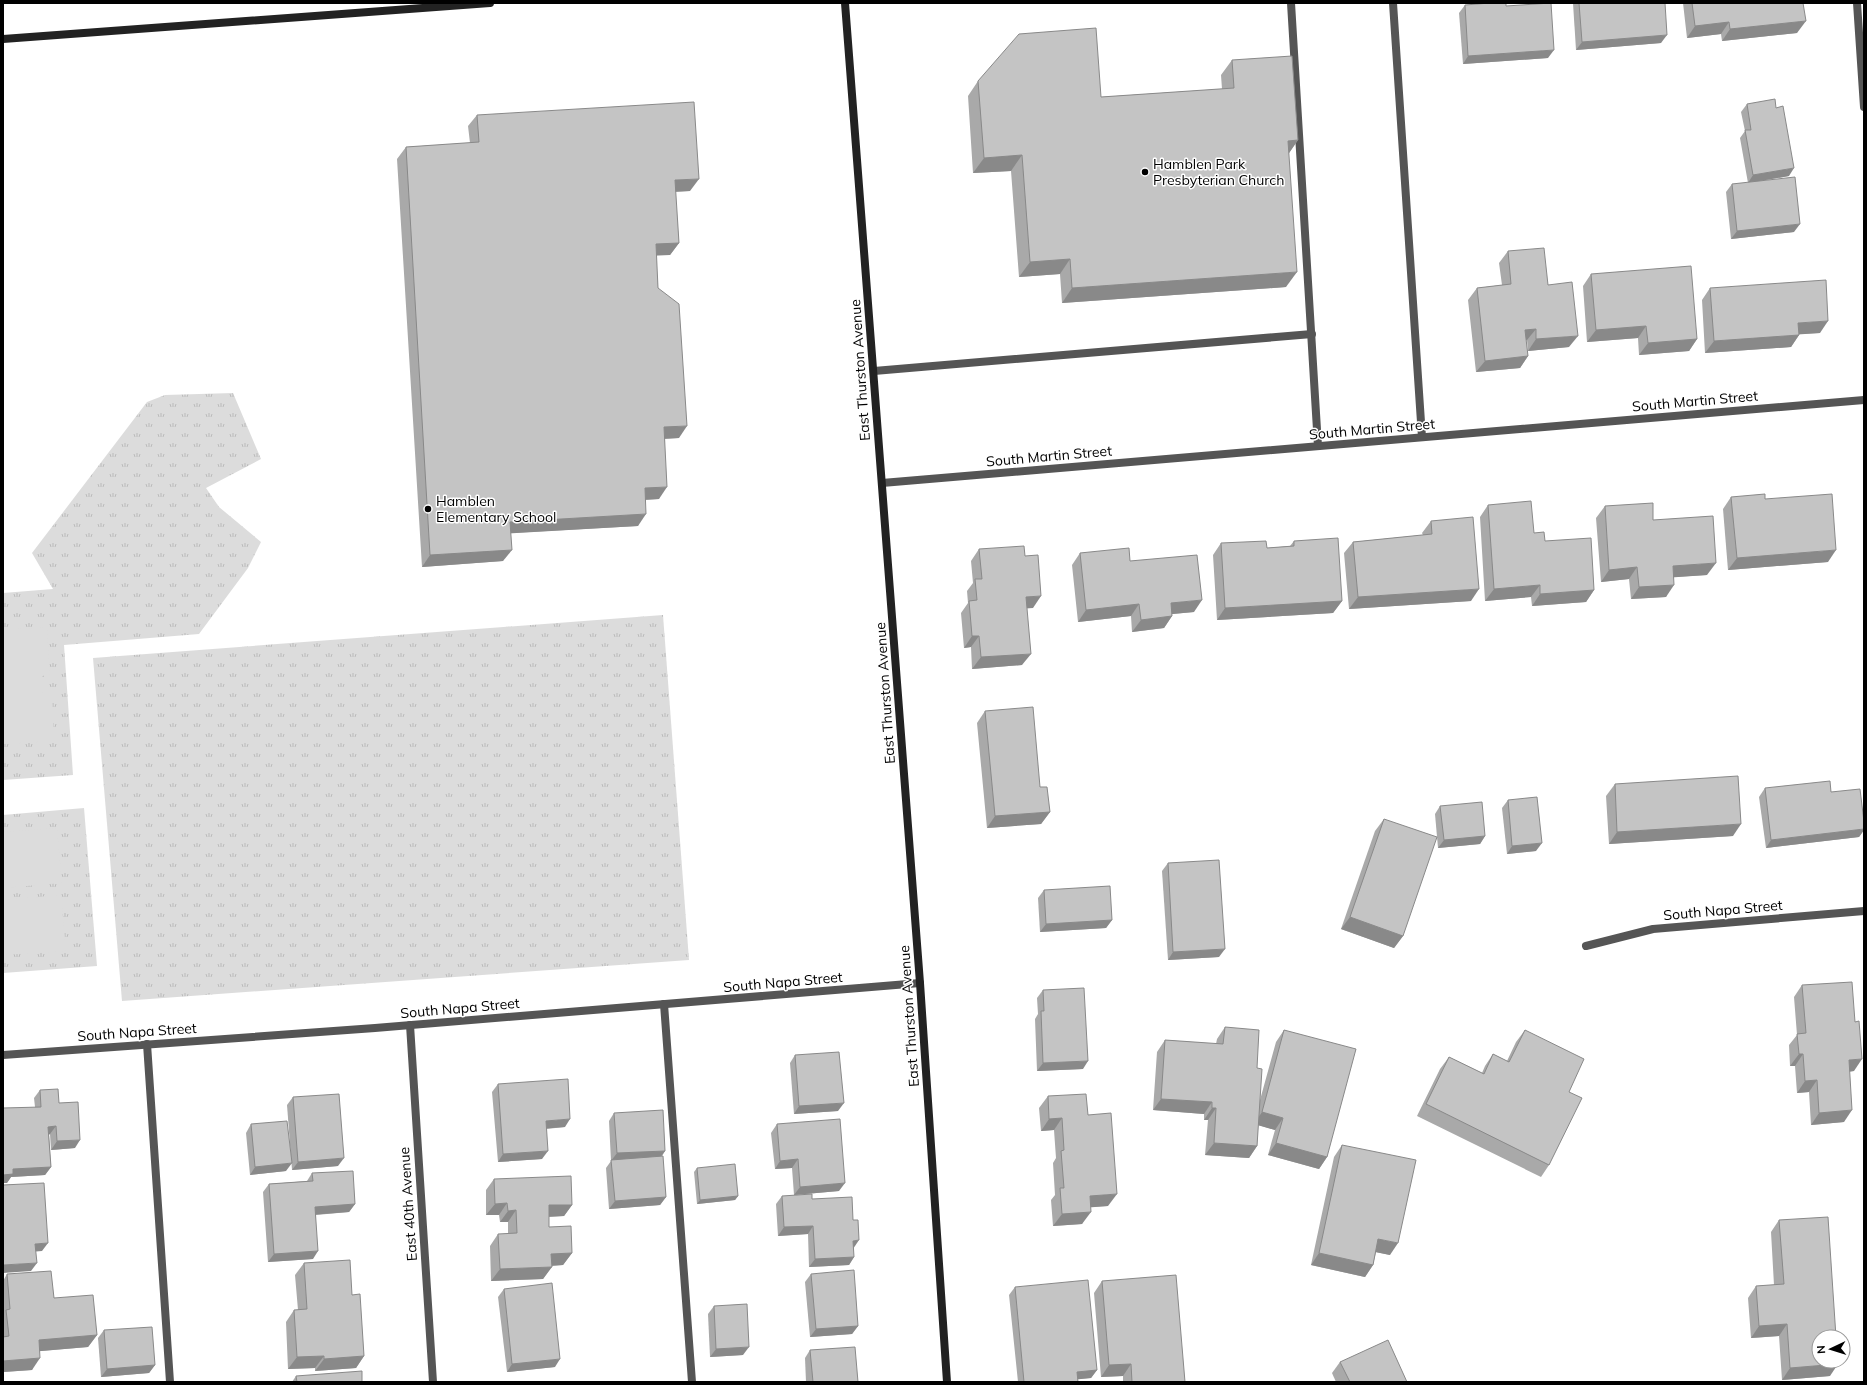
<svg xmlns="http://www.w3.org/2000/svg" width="1867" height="1385" font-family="Mulish,sans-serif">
<defs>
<pattern id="grass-tufts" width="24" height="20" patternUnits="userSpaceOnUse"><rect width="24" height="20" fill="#dcdcdc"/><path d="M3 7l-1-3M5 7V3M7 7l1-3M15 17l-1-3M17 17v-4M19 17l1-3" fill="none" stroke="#bbb"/></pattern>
</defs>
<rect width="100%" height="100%" fill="#fff"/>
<g fill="url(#grass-tufts)">
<polygon points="233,393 261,459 206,488 219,507 261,542 248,568 199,634 64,645 73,775 3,780 3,593 53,589 32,553 147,402 165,395"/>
<polygon points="663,615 689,960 122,1001 93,658"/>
<polygon points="84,808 97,966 3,973 3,815"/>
</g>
<g fill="#dcdcdc">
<polygon points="47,627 50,675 42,676 43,693 52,693 54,741 3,744 3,630"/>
<polygon points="57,828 62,883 3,888 3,832"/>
<polygon points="61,895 66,951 3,955 3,900"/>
</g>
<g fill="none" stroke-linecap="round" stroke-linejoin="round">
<g stroke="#555" stroke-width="8">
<polyline points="1291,3 1318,446"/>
<polyline points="1393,3 1422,437"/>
<polyline points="874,371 1312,334"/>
<polyline points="664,1004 692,1382"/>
<polyline points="147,1044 170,1382"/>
</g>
<g stroke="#555" stroke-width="8">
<polyline points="1857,3 1864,107"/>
<polyline points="882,483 1864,400"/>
<polyline points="1586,946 1653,929 1864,911"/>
<polyline points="410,1025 433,1382"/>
<polyline points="3,1055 375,1028 920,983"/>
</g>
<g stroke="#222" stroke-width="8">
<polyline points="845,3 920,983 947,1382"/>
<polyline points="3,39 490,3"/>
</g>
</g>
<g fill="#a9a9a9">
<polygon points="1573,3 1665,3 1661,43 1576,50"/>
<polygon points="1683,3 1803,3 1797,33 1722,41 1721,34 1687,38"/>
<polygon points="1465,5 1506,6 1548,58 1463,64 1459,13"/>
<polygon points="1232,60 1298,140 1289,153 1286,287 1062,303 1060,274 1019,277 1011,171 973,173 968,96 978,81 1101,97 1222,89 1221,75"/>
<polygon points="1747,104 1789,176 1760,181 1794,232 1731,239 1726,192 1732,184 1748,183 1740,138 1745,131 1741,112"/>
<polygon points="477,115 690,191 675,192 679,243 670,255 656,255 658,288 679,438 665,439 659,499 646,500 638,526 511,533 503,561 422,567 397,159 406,147 470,143 468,126"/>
<polygon points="1508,251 1548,285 1569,347 1528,351 1527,340 1526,341 1528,356 1520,368 1476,372 1468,300 1477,288 1502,285 1499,263"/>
<polygon points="1591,274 1697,339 1689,351 1639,355 1638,338 1587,342 1583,286"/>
<polygon points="1710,288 1820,333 1799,334 1799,335 1791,347 1705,353 1702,300"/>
<polygon points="1731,497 1765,499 1828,562 1728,570 1723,509"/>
<polygon points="1488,505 1534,533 1545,541 1594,590 1586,602 1532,606 1531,597 1485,601 1480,517"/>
<polygon points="1605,506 1653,520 1707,575 1674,577 1666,597 1631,599 1629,579 1601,582 1596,518"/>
<polygon points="1431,521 1471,601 1349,609 1344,553 1353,542 1423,535 1422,533"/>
<polygon points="1294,541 1342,601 1333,613 1217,620 1213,555 1221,543 1267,548 1290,546"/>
<polygon points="979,549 1025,556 1033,608 1027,608 1022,665 972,669 971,647 964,648 961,613 968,603 967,591 973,583 971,561"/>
<polygon points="1080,553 1130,561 1194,612 1172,614 1172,616 1164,628 1132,632 1131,616 1078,622 1072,565"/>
<polygon points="985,711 1040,787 1050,812 1041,824 987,828 977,723"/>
<polygon points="1615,784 1733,836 1609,844 1606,796"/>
<polygon points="1765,788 1831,792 1864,822 1864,830 1859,837 1766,848 1759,797"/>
<polygon points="1508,800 1536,851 1507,854 1502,808"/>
<polygon points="1440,806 1485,836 1480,844 1438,848 1435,814"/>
<polygon points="1384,819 1403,936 1394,948 1341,929 1375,831"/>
<polygon points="1168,863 1219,957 1168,960 1162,871"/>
<polygon points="1044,890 1112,920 1106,928 1040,932 1038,898"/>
<polygon points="1802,985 1854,1071 1849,1072 1844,1122 1811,1125 1809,1092 1797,1093 1795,1066 1790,1066 1789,1045 1797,1035 1794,997"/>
<polygon points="1043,990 1083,1069 1037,1071 1035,1019 1038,1014 1037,998"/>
<polygon points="1225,1027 1257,1068 1260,1100 1276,1042 1284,1030 1327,1157 1319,1169 1268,1155 1275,1130 1258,1125 1257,1146 1249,1158 1205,1155 1208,1120 1204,1120 1204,1114 1153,1110 1157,1052 1165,1040 1216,1044 1217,1039"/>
<polygon points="1525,1030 1569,1092 1549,1165 1541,1177 1417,1116 1440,1069 1449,1057 1482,1073 1485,1066 1493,1054 1507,1061 1516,1042"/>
<polygon points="795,1055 838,1111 794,1114 790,1063"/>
<polygon points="498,1084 565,1127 546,1129 542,1159 498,1162 492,1092"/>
<polygon points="40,1090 59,1103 75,1148 51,1150 50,1134 49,1135 51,1167 45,1175 11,1177 7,1183 35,1107 34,1098"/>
<polygon points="1048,1096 1088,1115 1108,1206 1090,1207 1082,1224 1053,1226 1051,1200 1055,1195 1053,1163 1056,1158 1054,1130 1041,1131 1039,1108"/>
<polygon points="293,1097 338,1166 292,1170 287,1105"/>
<polygon points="614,1113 665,1151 662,1156 666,1197 660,1205 609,1209 606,1168 611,1161 609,1121"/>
<polygon points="251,1124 286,1171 250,1175 246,1133"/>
<polygon points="777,1124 839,1191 794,1195 792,1168 775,1169 771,1133"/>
<polygon points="1342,1145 1390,1255 1376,1252 1373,1265 1365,1277 1311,1265 1334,1157"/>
<polygon points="697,1168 738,1196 735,1200 697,1204 694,1172"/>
<polygon points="312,1173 355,1204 349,1212 316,1215 313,1259 268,1262 263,1192 269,1184 307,1181"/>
<polygon points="494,1179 572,1205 564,1216 549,1217 549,1227 572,1253 563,1265 552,1266 543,1279 491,1281 490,1246 498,1234 508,1234 508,1222 500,1222 499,1215 486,1215 486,1190"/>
<polygon points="782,1196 812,1199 854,1257 849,1265 809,1267 808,1234 778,1236 776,1204"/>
<polygon points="1779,1220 1830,1376 1782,1380 1779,1336 1751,1338 1748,1298 1756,1286 1774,1285 1771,1232"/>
<polygon points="304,1263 352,1295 364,1356 356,1368 315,1371 315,1368 288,1369 286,1322 294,1310 298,1310 295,1275"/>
<polygon points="7,1274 54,1298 97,1335 88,1347 40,1351 32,1370 3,1372 3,1281"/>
<polygon points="811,1274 858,1326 852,1334 810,1337 805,1282"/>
<polygon points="1102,1281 1185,1382 1123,1382 1123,1376 1101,1377 1094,1293"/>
<polygon points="1015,1287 1097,1370 1091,1378 1078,1379 1078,1382 1018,1382 1009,1295"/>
<polygon points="504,1289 555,1367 507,1372 498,1297"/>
<polygon points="714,1306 743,1355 710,1357 708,1314"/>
<polygon points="104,1330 155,1365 149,1373 101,1377 98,1338"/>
<polygon points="810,1350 858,1382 806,1382 805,1358"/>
<polygon points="1340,1362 1407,1382 1336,1382 1332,1373"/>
<polygon points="296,1376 362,1382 292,1382"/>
</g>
<g fill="#898989">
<polygon points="1806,21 1797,33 1722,41 1730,29"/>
<polygon points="1729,22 1721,34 1687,38 1695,26"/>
<polygon points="1667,35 1661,43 1576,50 1582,42"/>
<polygon points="1554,50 1548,58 1463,64 1468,56"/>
<polygon points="1298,140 1287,156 1288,141"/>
<polygon points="1022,155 1011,171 973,173 984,158"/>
<polygon points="1794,168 1789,176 1748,183 1753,175"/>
<polygon points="699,179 690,191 666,192 675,180"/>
<polygon points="1800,224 1794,232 1731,239 1737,231"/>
<polygon points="679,243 670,255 647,256 656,244"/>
<polygon points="1070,259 1060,274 1019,277 1030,262"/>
<polygon points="1297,272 1286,287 1062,303 1072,288"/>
<polygon points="1828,321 1820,333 1790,335 1798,323"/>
<polygon points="1646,326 1638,338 1587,342 1596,330"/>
<polygon points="1536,329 1527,340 1517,342 1525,330"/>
<polygon points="1799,335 1791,347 1705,353 1714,341"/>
<polygon points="1578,336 1569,347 1528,351 1536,339"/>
<polygon points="1697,339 1689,351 1639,355 1648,343"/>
<polygon points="1528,356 1520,368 1476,372 1485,361"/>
<polygon points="687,426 679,438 656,439 664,427"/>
<polygon points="667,487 659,499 637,500 645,488"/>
<polygon points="646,514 638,526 501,534 510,522"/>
<polygon points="512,550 503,561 422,567 430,555"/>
<polygon points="1836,550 1828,562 1728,570 1737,558"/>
<polygon points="1716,563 1707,575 1664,578 1673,566"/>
<polygon points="1637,567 1629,579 1601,582 1609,570"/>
<polygon points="1540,585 1531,597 1485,601 1494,589"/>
<polygon points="1674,585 1666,597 1631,599 1639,587"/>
<polygon points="1479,589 1471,601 1349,609 1358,597"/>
<polygon points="1594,590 1586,602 1532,606 1540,594"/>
<polygon points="1041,596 1033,608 1018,609 1026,597"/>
<polygon points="1202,600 1194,612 1162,615 1171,603"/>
<polygon points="1342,601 1333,613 1217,620 1225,608"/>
<polygon points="1139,604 1131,616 1078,622 1086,610"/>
<polygon points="1172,616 1164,628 1132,632 1141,620"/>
<polygon points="972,636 979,636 971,647 964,648"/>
<polygon points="1031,654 1022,665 972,669 981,657"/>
<polygon points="1050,812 1041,824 987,828 995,816"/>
<polygon points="1741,824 1733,836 1609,844 1617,832"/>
<polygon points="1864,829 1864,830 1859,837 1766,848 1771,840"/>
<polygon points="1485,836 1480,844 1438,848 1444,840"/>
<polygon points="1542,843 1536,851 1507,854 1512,846"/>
<polygon points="1350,917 1403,936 1394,948 1341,929"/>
<polygon points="1112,920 1106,928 1040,932 1046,924"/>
<polygon points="1225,949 1219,957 1168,960 1173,952"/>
<polygon points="1799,1054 1803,1054 1795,1066 1790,1066"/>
<polygon points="1862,1059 1854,1071 1840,1072 1849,1060"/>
<polygon points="1088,1061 1083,1069 1037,1071 1043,1063"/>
<polygon points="1817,1080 1809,1092 1797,1093 1805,1081"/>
<polygon points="1161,1099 1212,1102 1204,1114 1153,1110"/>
<polygon points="844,1103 838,1111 794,1114 799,1106"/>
<polygon points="1212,1108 1216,1108 1208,1120 1204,1120"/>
<polygon points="1852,1110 1844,1122 1811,1125 1819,1113"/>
<polygon points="1262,1112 1283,1118 1275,1130 1254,1124"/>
<polygon points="1062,1118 1054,1130 1041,1131 1049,1119"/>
<polygon points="570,1119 565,1127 540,1129 546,1121"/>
<polygon points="56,1126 50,1134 43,1135 48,1127"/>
<polygon points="80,1140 75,1148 51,1150 57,1141"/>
<polygon points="1214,1143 1257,1146 1249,1158 1205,1155"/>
<polygon points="1276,1143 1327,1157 1319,1169 1268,1155"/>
<polygon points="548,1151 542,1159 498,1162 503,1154"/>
<polygon points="665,1151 659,1159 611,1161 617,1153"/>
<polygon points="344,1158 338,1166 292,1170 298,1162"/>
<polygon points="798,1159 792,1168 775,1169 780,1161"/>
<polygon points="292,1163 286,1171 250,1175 255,1167"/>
<polygon points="51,1167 45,1175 11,1177 7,1183 3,1183 3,1175 13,1169"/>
<polygon points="845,1183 839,1191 794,1195 800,1187"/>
<polygon points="1117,1194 1108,1206 1082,1208 1090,1196"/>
<polygon points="738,1196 735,1200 697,1204 700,1200"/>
<polygon points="666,1197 660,1205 609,1209 615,1201"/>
<polygon points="507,1203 499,1215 486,1215 495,1204"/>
<polygon points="355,1204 349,1212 310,1215 315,1207"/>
<polygon points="549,1205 572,1205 564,1216 540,1217"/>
<polygon points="516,1210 508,1222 500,1222 508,1211"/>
<polygon points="1091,1212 1082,1224 1053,1226 1062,1214"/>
<polygon points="813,1226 808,1234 778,1236 784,1227"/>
<polygon points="1378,1239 1398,1243 1390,1255 1370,1251"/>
<polygon points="859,1240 853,1249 853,1241"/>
<polygon points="48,1243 42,1251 30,1252 35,1244"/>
<polygon points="318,1251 313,1259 268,1262 274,1254"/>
<polygon points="572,1253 563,1265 543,1266 551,1254"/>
<polygon points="1319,1253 1373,1265 1365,1277 1311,1265"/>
<polygon points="854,1257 849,1265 809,1267 815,1259"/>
<polygon points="37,1263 31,1271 3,1273 3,1265"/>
<polygon points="552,1267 543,1279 491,1281 500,1269"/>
<polygon points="1787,1324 1779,1336 1751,1338 1759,1326"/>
<polygon points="858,1326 852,1334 810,1337 816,1329"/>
<polygon points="97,1335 88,1347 30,1352 39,1340"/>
<polygon points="749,1347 743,1355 710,1357 716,1349"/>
<polygon points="324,1356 315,1368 288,1369 297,1357"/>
<polygon points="364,1356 356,1368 315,1371 324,1359"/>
<polygon points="40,1358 32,1370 3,1372 3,1361"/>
<polygon points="560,1359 555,1367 507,1372 512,1364"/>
<polygon points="1131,1364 1123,1376 1101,1377 1109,1365"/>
<polygon points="1838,1364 1830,1376 1782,1380 1790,1368"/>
<polygon points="155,1365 149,1373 101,1377 107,1369"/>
<polygon points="1097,1370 1091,1378 1071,1380 1077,1372"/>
</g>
<g fill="#c4c4c4" stroke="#898989">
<polygon points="1490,3 1506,3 1506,6 1551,3 1554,50 1468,56 1465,5"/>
<polygon points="1579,3 1665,3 1667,35 1582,42"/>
<polygon points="1692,3 1803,3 1806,21 1730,29 1729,22 1695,26"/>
<polygon points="1096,28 1101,97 1234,88 1232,60 1292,56 1298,140 1288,141 1297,272 1072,288 1070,259 1030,262 1022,155 984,158 978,81 1019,34"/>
<polygon points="1775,99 1776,108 1783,106 1794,168 1753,175 1745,130 1751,130 1747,104"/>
<polygon points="694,102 699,179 675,180 679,243 656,244 658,288 679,304 687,426 664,427 667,487 645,488 646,514 510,522 512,550 430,555 406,147 479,142 477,115"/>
<polygon points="1795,177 1800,224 1737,231 1732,184"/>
<polygon points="1544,248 1548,285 1572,282 1578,336 1536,339 1536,329 1525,330 1528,356 1485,361 1477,288 1511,284 1508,251"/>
<polygon points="1691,266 1697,339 1648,343 1646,326 1596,330 1591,274"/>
<polygon points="1826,280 1828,321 1798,323 1799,335 1714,341 1710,288"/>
<polygon points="1765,494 1765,499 1832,494 1836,550 1737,558 1731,497"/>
<polygon points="1531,501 1534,533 1544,532 1545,541 1591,538 1594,590 1540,594 1540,585 1494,589 1488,505"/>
<polygon points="1653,503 1653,520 1713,516 1716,563 1673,566 1674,585 1639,587 1637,567 1609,570 1605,506"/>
<polygon points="1473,517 1479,589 1358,597 1353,542 1432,534 1431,521"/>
<polygon points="1338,538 1342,601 1225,608 1221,543 1266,541 1267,548 1294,546 1294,541"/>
<polygon points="1024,546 1025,556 1038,555 1041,596 1026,597 1031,654 981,657 979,636 972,636 969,601 977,600 975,579 982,579 979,549"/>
<polygon points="1129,548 1130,561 1197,555 1202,600 1171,603 1172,616 1141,620 1139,604 1086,610 1080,553"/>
<polygon points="1033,707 1040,787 1047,787 1050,812 995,816 985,711"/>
<polygon points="1738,776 1741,824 1617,832 1615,784"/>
<polygon points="1830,781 1831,792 1860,789 1864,822 1864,829 1771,840 1765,788"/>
<polygon points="1537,797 1542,843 1512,846 1508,800"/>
<polygon points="1482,802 1485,836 1444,840 1440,806"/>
<polygon points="1384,819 1437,837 1403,936 1350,917"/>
<polygon points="1219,860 1225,949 1173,952 1168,863"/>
<polygon points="1110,886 1112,920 1046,924 1044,890"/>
<polygon points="1852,982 1855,1022 1859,1021 1862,1059 1849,1060 1852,1110 1819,1113 1817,1080 1805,1081 1803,1054 1799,1054 1797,1034 1806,1033 1802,985"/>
<polygon points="1084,988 1088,1061 1043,1063 1041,1011 1044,1011 1043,990"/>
<polygon points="1225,1027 1259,1030 1257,1068 1262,1069 1257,1146 1214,1143 1216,1108 1212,1108 1212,1102 1161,1099 1165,1040 1223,1044"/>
<polygon points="1284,1030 1356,1049 1327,1157 1276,1143 1283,1118 1262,1112"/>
<polygon points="1525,1030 1584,1059 1569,1092 1582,1098 1549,1165 1426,1104 1449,1057 1484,1074 1493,1054 1509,1062"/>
<polygon points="839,1052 844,1103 799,1106 795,1055"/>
<polygon points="568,1079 570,1119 546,1121 548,1151 503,1154 498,1084"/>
<polygon points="58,1089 59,1103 78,1102 80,1140 57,1141 56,1126 48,1127 51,1167 13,1169 13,1174 3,1175 3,1108 41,1107 40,1090"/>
<polygon points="339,1094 344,1158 298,1162 293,1097"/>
<polygon points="1086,1094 1088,1115 1111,1113 1117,1194 1090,1196 1091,1212 1062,1214 1060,1188 1064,1188 1061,1151 1064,1150 1062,1118 1049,1119 1048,1096"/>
<polygon points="663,1110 665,1151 617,1153 614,1113"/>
<polygon points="840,1119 845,1183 800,1187 798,1159 780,1161 777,1124"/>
<polygon points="287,1121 292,1163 255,1167 251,1124"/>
<polygon points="1342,1145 1416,1160 1398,1243 1378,1239 1373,1265 1319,1253"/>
<polygon points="663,1156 666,1197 615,1201 611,1160"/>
<polygon points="735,1164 738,1196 700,1200 697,1168"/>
<polygon points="353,1171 355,1204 315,1207 318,1251 274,1254 269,1184 313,1181 312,1173"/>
<polygon points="571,1176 572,1205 549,1205 549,1227 571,1226 572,1253 551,1254 552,1267 500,1269 498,1234 517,1233 516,1210 508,1211 507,1203 495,1204 494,1179"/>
<polygon points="44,1183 48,1243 35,1244 37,1263 3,1265 3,1185"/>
<polygon points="812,1194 812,1199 852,1197 853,1220 858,1220 859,1240 853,1241 854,1257 815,1259 813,1226 784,1227 782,1196"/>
<polygon points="1828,1217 1836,1337 1819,1337 1819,1361 1838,1361 1838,1364 1790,1368 1787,1324 1759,1326 1756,1286 1784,1284 1779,1220"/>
<polygon points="350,1260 352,1295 360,1294 364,1356 324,1359 324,1356 297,1357 294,1310 307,1309 304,1263"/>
<polygon points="854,1270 858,1326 816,1329 811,1274"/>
<polygon points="51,1271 54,1298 93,1295 97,1335 39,1340 40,1358 3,1361 3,1337 9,1336 6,1310 10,1309 7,1274"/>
<polygon points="1176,1275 1185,1382 1132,1382 1131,1364 1109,1365 1102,1281"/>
<polygon points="1088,1280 1097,1370 1077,1372 1078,1382 1024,1382 1015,1287"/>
<polygon points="552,1283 560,1359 512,1364 504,1289"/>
<polygon points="747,1304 749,1347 716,1349 714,1306"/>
<polygon points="152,1327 155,1365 107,1369 104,1330"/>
<polygon points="1388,1340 1407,1382 1350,1382 1340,1362"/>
<polygon points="855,1347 858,1382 813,1382 810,1350"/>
<polygon points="362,1371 362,1382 297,1382 296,1376"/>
</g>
<g fill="#000" stroke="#fff" stroke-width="1.5">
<circle cx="1145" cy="172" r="4"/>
<circle cx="428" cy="509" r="4"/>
</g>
<g text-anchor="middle" stroke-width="3" stroke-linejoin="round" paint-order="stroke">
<g font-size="14" fill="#000" stroke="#fff" text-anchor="start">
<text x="1153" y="169">Hamblen Park<tspan x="1153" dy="16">Presbyterian Church</tspan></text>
<text x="436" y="506">Hamblen<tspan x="436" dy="16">Elementary School</tspan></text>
</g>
<g font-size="14" fill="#000" stroke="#fff">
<text transform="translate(860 370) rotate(-94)" y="5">East Thurston Avenue</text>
<text transform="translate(1695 401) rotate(-5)" y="5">South Martin Street</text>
<text transform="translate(1372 429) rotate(-5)" y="5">South Martin Street</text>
<text transform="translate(1049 456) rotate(-5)" y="5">South Martin Street</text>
<text transform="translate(885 693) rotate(-94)" y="5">East Thurston Avenue</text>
<text transform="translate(1723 910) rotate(-5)" y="5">South Napa Street</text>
<text transform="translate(783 982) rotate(-5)" y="5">South Napa Street</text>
<text transform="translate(460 1008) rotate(-5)" y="5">South Napa Street</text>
<text transform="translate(909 1016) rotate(-94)" y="5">East Thurston Avenue</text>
<text transform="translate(137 1032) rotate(-4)" y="5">South Napa Street</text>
<text transform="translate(408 1204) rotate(-94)" y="5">East 40th Avenue</text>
</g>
</g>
<rect width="1867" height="1385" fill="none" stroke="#000000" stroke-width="8"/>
<g transform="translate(1831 1349) rotate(266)"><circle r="19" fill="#ffffff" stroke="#999999"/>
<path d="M0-3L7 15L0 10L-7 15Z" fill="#000000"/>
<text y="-6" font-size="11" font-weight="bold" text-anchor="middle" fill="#000000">N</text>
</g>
</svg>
